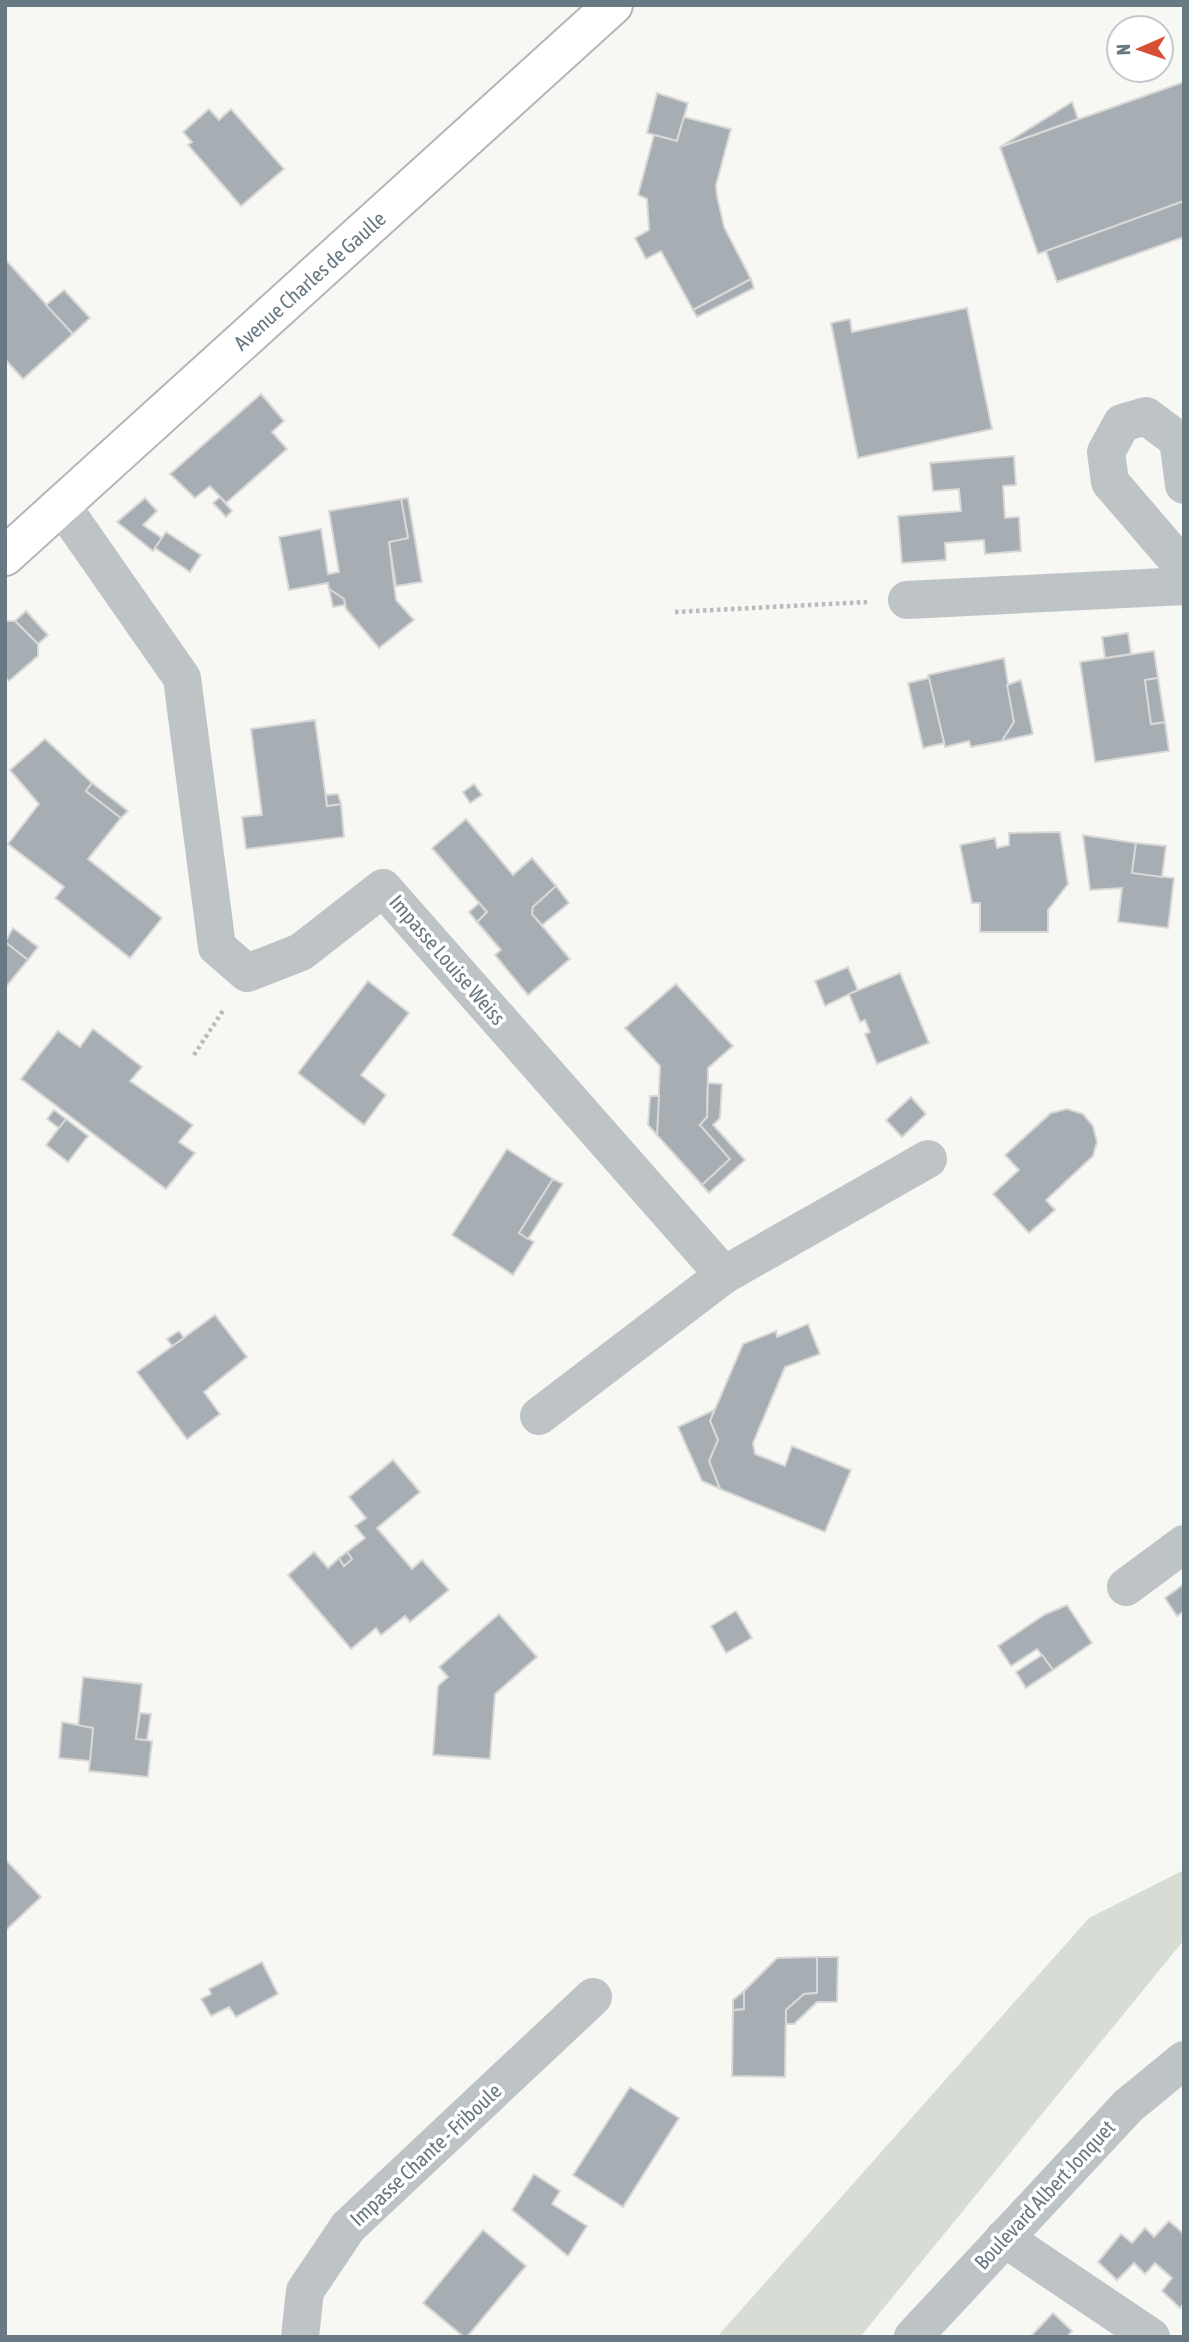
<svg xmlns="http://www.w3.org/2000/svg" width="1189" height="2342" font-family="'Asap Condensed',sans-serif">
<rect width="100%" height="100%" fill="#f7f7f4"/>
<polygon fill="#d7dcd4" points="1184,1870 1184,1940 860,2337 717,2337 1089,1918"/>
<g fill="#a6aeb3" stroke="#d9d8d7" stroke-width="2">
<polygon points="1184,82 1184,201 1038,254 1000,147"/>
<polygon points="657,93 688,103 677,141 647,133"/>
<polygon points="1072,102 1078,119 1000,147"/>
<polygon points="209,109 219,120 231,109 284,169 241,206 188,145 192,142 183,132"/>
<polygon points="684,117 731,129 716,185 717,196 724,227 751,279 693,310 661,251 646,259 635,238 649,230 647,199 638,195 654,135 677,141"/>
<polygon points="1184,201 1184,237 1057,282 1046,251"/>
<polygon points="5,259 73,334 23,379 5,359"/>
<polygon points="751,279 754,288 697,317 693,310"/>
<polygon points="64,290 90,318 73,334 46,305"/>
<polygon points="967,308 992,429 858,458 831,323 850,319 852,332"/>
<polygon points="261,394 284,421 272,432 287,449 226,503 210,486 195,498 170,474"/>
<polygon points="1014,456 1016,485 1003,486 1005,518 1019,517 1021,551 985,554 984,540 945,543 946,560 902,563 898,516 961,511 959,489 933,491 930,463"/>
<polygon points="220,497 232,511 226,517 213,503"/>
<polygon points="145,498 157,511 143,525 162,538 153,551 117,522"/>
<polygon points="408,498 422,582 396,586 389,542 408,538 401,499"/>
<polygon points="401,499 408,538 389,542 396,600 414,620 379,648 346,609 344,599 329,589 328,583 289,590 279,537 321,529 328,574 339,572 329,511"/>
<polygon points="166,532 201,555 190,572 155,548"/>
<polygon points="329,589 344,599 345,605 333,607"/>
<polygon points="26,611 48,635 38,644 15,621"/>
<polygon points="5,621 15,621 38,644 38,656 9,681 5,677"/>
<polygon points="1128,633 1131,654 1105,658 1102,637"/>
<polygon points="1154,651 1158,678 1145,680 1151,724 1165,722 1169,751 1095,762 1080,662"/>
<polygon points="1004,658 1014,722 1002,741 971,747 969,741 945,747 928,675"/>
<polygon points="929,678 944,743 923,748 908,683"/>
<polygon points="1158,678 1165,722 1151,724 1145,680"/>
<polygon points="1021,680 1033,734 1002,741 1014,722 1007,685"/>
<polygon points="315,720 327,806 341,804 344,837 246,849 242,817 262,815 251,729"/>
<polygon points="45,739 92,783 86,791 121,818 88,859 162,918 130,958 55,898 64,887 8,844 39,804 10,770"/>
<polygon points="92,783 128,811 121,818 86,791"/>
<polygon points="474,784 482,795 470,803 463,792"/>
<polygon points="338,794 341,804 327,806 326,795"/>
<polygon points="466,819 513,875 532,858 556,886 533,907 532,914 570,959 528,995 495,955 501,950 477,922 487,912 432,848"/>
<polygon points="1060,832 1068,884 1048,910 1048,932 980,932 980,903 972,903 960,845 995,838 997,848 1009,845 1009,833"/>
<polygon points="1083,835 1136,843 1132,873 1174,878 1168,928 1118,922 1122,888 1090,890"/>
<polygon points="1136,843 1166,846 1162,877 1132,873"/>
<polygon points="556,886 569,903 542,925 532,914 533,907"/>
<polygon points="479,903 487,912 477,922 469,912"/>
<polygon points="13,928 38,947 28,960 5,942"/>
<polygon points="5,942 28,960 5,988"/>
<polygon points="848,967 858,990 825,1006 815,981"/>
<polygon points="900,973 929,1043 877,1064 865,1034 870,1032 865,1020 860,1022 849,994"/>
<polygon points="368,981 409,1013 361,1075 386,1095 364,1125 298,1073"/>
<polygon points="676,984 733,1046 708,1068 707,1117 700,1125 730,1159 702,1185 657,1135 660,1066 625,1028"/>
<polygon points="93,1029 142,1067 130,1081 193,1125 179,1142 195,1153 166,1189 21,1079 58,1031 80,1047"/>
<polygon points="708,1083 722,1084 720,1118 713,1125 745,1160 709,1193 702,1185 730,1159 700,1125 707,1117"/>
<polygon points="650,1096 659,1096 657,1135 648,1125"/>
<polygon points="911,1097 926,1114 902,1137 886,1120"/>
<polygon points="1067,1109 1083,1114 1093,1126 1097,1142 1093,1156 1046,1200 1055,1210 1029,1233 993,1194 1019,1170 1005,1155 1051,1113"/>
<polygon points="54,1110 66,1119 60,1129 47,1119"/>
<polygon points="66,1119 88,1136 68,1162 46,1145"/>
<polygon points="507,1149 553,1179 519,1233 534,1242 513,1275 452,1235"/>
<polygon points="553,1179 563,1184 528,1239 519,1233"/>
<polygon points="215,1315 247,1357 204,1392 220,1414 187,1439 137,1372"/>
<polygon points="808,1324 820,1354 785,1367 753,1443 755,1454 785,1466 792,1446 851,1470 825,1532 720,1489 709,1461 718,1440 710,1421 743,1344 776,1331 777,1337"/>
<polygon points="179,1331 184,1338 172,1346 167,1339"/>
<polygon points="714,1410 710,1421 718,1440 709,1461 720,1489 702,1481 678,1427"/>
<polygon points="393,1460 420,1492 377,1528 412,1569 422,1560 449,1590 410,1622 405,1616 381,1635 376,1628 351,1649 288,1575 314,1552 328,1568 339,1558 344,1566 352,1559 347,1552 365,1538 355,1526 366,1518 349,1497"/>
<polygon points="347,1552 352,1559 344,1566 339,1558"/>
<polygon points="1184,1584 1184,1611 1177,1616 1165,1598"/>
<polygon points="1067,1605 1092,1643 1053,1670 1037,1649 1011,1666 998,1646 1044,1615"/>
<polygon points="736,1611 752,1638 726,1653 711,1626"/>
<polygon points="499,1614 537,1657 495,1694 490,1759 433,1755 438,1686 448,1677 439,1667"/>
<polygon points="1042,1655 1053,1670 1026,1688 1016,1672"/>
<polygon points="83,1677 142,1684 136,1739 152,1741 148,1777 89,1771 93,1728 78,1726"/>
<polygon points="140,1713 151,1714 147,1740 136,1739"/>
<polygon points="62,1722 93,1728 90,1761 59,1758"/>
<polygon points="5,1859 41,1897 5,1931"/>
<polygon points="817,1957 817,1993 804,1994 786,2010 785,2077 732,2076 733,2010 744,2009 744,1991 777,1958"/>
<polygon points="817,1957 838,1957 837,2002 817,2002 794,2024 786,2024 786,2010 804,1994 817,1993"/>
<polygon points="262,1962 278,1994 236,2017 229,2007 211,2016 201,1999 211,1994 209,1989"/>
<polygon points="744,1991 744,2009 733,2010 733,2000"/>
<polygon points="630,2087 679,2118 623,2207 573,2175"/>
<polygon points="534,2174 560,2191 552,2204 587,2226 568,2256 512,2210"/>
<polygon points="1169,2221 1184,2234 1184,2304 1180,2308 1162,2291 1172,2278 1155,2263 1145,2274 1134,2263 1117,2280 1098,2262 1121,2234 1132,2243 1145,2228 1154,2237"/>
<polygon points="483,2230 526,2266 467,2337 464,2337 423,2303"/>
<polygon points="1053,2313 1072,2331 1067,2337 1030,2337"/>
</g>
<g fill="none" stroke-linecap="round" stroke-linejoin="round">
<g stroke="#b2b7ba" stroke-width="42">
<polyline id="major" points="5,556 613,5"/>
</g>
<g stroke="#b9bcbe" stroke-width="4.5" stroke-dasharray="3.5 3.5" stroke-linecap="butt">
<polyline points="675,612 867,602"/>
<polyline points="194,1055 224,1009"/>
</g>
<g stroke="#bec3c6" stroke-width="38">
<polyline points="1184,485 1178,440 1146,416 1122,423 1106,452 1110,482 1184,568"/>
<polyline points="62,506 182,678 217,947 247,973 301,952 383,888 724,1275 539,1416"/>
<polyline points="907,600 1184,586"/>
<polyline points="724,1275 928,1159"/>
<polyline points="1126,1587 1184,1544"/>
<polyline points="1004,2238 1151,2337"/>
<polyline points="300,2337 305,2291 348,2227 593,1997"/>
<polyline points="913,2337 1128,2106 1184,2060"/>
</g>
<use href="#major" stroke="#fff" stroke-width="38"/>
</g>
<g text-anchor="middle" stroke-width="7" stroke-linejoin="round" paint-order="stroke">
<g font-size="21" fill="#687983" stroke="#fff">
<text transform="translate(310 281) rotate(-42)" y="7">Avenue Charles de Gaulle</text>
<text transform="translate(447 960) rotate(49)" y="7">Impasse Louise Weiss</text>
<text transform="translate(426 2155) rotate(-43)" y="7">Impasse Chante - Friboule</text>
<text transform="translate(1045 2195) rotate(-47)" y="7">Boulevard Albert Jonquet</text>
</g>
</g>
<rect width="1189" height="2342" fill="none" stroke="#687983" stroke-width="14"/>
<g transform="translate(1140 49) rotate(268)"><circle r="33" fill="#ffffff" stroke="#c3c9cd" stroke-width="2"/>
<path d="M0-5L12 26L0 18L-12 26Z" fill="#d74f34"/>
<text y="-10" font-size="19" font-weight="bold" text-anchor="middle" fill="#687983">N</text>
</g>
</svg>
